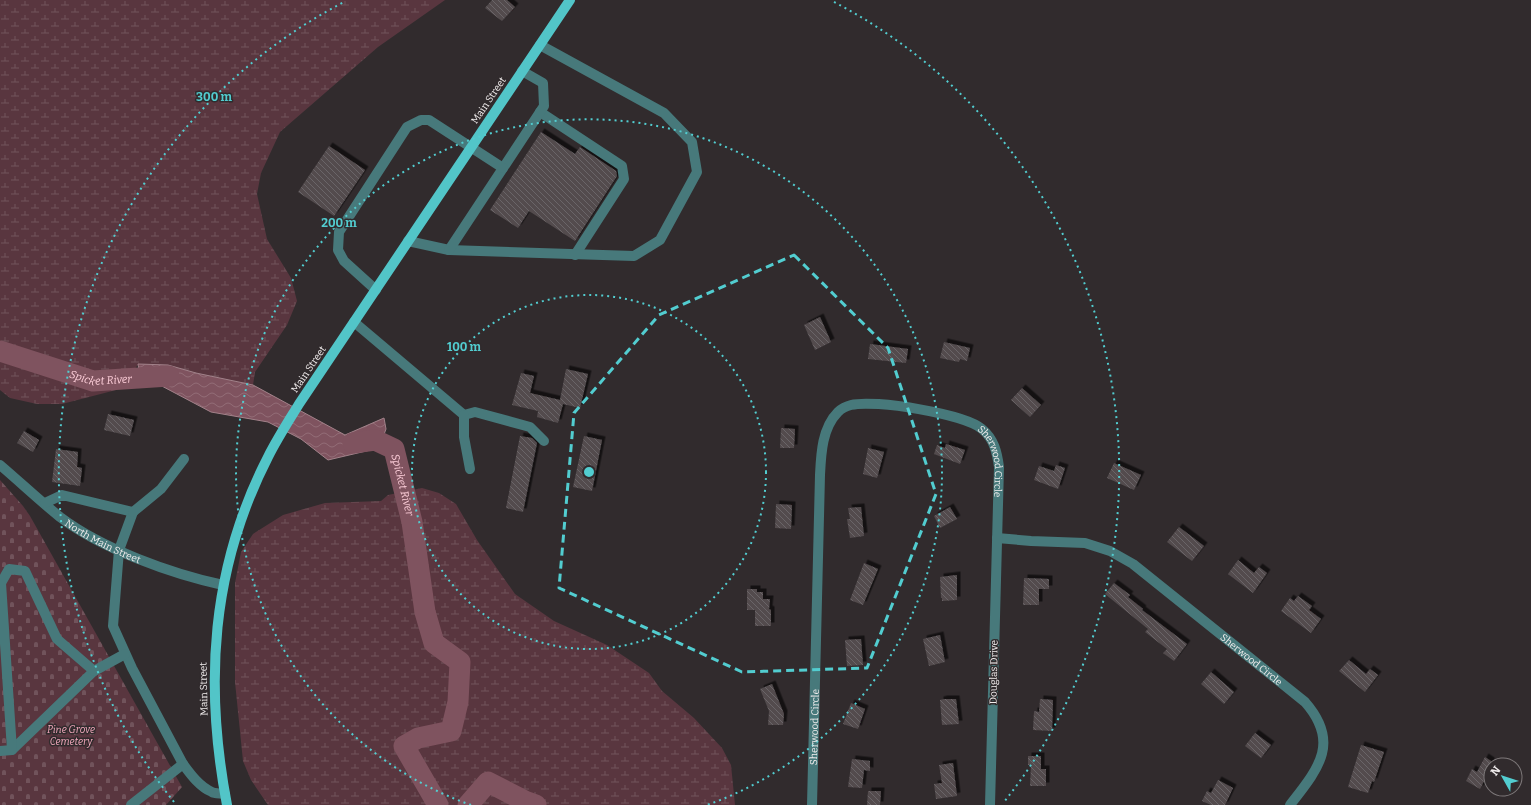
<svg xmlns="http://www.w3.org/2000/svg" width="1531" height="805" font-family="Bitter,serif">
<defs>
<pattern id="wetland-marsh" width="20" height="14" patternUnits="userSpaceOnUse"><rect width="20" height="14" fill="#59363f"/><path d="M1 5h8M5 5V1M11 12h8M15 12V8" fill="none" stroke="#71535b"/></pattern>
<pattern id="cemetery-stones" width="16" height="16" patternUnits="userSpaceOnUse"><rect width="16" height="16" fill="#59363f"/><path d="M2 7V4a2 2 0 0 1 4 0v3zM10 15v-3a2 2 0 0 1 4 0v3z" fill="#71535b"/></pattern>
<pattern id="water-waves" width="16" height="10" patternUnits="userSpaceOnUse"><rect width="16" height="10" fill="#7f535f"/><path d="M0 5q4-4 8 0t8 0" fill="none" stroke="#926c76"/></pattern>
<pattern id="building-back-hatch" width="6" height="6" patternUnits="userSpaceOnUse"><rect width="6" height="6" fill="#524b4d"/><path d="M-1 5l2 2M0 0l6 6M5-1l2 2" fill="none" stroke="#6b6567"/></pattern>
<filter id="shadow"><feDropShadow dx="3.5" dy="-3.5" stdDeviation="0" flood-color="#0009"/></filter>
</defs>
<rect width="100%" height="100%" fill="#312b2d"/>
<g fill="url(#wetland-marsh)">
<polygon points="0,0 445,0 378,47 280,132 261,173 257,194 267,239 291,278 297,301 287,325 255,372 253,385 196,373 168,365 138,365 116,390 62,404 37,404 10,398 0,390"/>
<polygon points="422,488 439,493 456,504 477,540 515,594 554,621 607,645 649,673 662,691 694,718 722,748 731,765 735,805 268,805 251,780 243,761 235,682 235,583 241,552 253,534 283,515 325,503 381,501 388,495"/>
</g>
<polygon fill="url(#cemetery-stones)" points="0,480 23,506 30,516 182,787 166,805 0,805"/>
<polygon fill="url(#water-waves)" stroke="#a2828a" points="138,364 168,365 196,373 253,385 345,435 384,418 386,429 379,448 328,460 301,439 268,422 211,412 158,384 141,383"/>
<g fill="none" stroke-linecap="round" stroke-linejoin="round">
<g stroke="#7f535f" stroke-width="21">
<path id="s1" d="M 0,351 L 93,381 L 169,376"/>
<path id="s2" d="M 353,443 L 375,440 L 394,449 L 412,522 L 425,612 L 434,643 L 460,662 L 458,702 L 451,731 L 418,738 L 404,746 L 438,805"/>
<polyline points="468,805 488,782 525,801 536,805"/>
</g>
</g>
<g fill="url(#building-back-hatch)" filter="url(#shadow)">
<polygon points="492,0 507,0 515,7 502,21 485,8"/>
<polygon points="541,132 575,154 580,147 616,171 617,176 575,241 529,211 518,228 490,210"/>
<polygon points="329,146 365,170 334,216 298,192"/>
<polygon points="820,317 831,342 815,350 804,325"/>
<polygon points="944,342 970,348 967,361 960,359 959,362 940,358"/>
<polygon points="870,344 908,349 906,363 868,359"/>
<polygon points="566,369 588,374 580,408 563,404 558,423 537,417 538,411 512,405 521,373 534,376 530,393 560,400"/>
<polygon points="1022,388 1041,405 1030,417 1011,400"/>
<polygon points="108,414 134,420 130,436 104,430"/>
<polygon points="781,428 795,429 794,448 780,448"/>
<polygon points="24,431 39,440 33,452 17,443"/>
<polygon points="520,436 532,438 537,443 523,512 506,508"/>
<polygon points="584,436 602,440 592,491 573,487"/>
<polygon points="946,444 965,450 960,464 934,454 937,445 945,448"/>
<polygon points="868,448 884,452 877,478 863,474"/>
<polygon points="56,449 78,452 77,467 82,468 80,486 52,482"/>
<polygon points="1114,463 1141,475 1134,490 1107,478"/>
<polygon points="1056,465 1065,468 1058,489 1034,480 1039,466 1054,471"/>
<polygon points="776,504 792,505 791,529 775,528"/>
<polygon points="861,507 864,536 850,538 847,519 850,519 848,508"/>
<polygon points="950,507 957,519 940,528 934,516"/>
<polygon points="1179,527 1204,546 1192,561 1167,542"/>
<polygon points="1238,560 1254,573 1259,567 1267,573 1253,593 1228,574"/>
<polygon points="864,563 878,569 863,605 850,600"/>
<polygon points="957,575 957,600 942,601 942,598 941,598 940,577"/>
<polygon points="1024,578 1049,579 1049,589 1039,589 1039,605 1023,605"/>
<polygon points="1114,583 1130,595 1128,597 1143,609 1142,610 1187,644 1174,661 1163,653 1167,649 1145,632 1148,629 1105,594"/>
<polygon points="747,589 757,589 757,592 763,592 763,599 770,599 769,609 771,610 771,626 755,626 755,610 747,610"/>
<polygon points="1298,596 1312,606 1309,610 1321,619 1311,633 1281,611 1290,598 1294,601"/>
<polygon points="940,635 945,662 929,666 923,639"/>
<polygon points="861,639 863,665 847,666 845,640"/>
<polygon points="1349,660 1366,674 1370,669 1378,675 1365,692 1339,671"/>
<polygon points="1211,672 1234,692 1224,704 1201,684"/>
<polygon points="772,684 784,714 783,725 768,725 769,711 760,689"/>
<polygon points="944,699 956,699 959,724 942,725 940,700"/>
<polygon points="1040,699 1053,700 1052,731 1033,730 1034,711 1039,712"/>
<polygon points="851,703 865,709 858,729 843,724"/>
<polygon points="1255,733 1271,745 1261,758 1245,746"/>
<polygon points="1361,745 1384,752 1374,782 1372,781 1368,793 1348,787"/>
<polygon points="1028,756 1041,756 1041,769 1046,769 1046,786 1030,786 1031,765 1028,765"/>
<polygon points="1485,757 1491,761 1491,780 1486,777 1480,789 1466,781 1472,769 1477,772"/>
<polygon points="852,759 870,761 870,771 864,770 862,788 848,787"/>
<polygon points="953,763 957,796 936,799 934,784 942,783 939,765"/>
<polygon points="1218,780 1233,788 1225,805 1211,805 1202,801 1207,791 1211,793"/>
<polygon points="868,791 881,791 880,805 867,805"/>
</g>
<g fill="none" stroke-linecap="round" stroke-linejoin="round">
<g stroke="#47797b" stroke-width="10">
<polyline points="540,112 622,166 624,179 575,255"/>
<polyline points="408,241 449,250 634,256 660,240 697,172 692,142 664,113 540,45"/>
<polyline points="449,250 544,106 543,83 522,71"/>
<polyline points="376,290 344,261 338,250 339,232 407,127 421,120 429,120 503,168"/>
<polyline points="354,322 464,415 475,412 530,427 544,441"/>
<polyline points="464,415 464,437 470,469"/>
<path id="s3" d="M 0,465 C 20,482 40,501 60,517 C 102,549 172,574 223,585"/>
<polyline points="45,503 62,495 133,512 119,550 113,626 132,668 183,764"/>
<polyline points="133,512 161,489 184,459"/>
<path id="s4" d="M 997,538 L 1031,541 L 1085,543 L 1110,551 L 1133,564 L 1305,702 C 1341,743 1318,769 1290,805"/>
<polyline points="12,750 94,671"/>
<polyline points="0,751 12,750 1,583 9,569 25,571 57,639 94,671 125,654"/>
<path d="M 131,805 L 183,764 C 191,775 200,787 212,792 C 215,794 221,793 225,794"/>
<path id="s5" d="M 812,805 L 820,475 C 821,454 822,428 838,412 C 841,409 847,406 851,405 C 874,399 965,414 982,429 C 994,439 997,452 999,467 L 990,805"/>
</g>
<path stroke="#52c5c8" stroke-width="10" d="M 227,805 C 204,684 211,568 268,457 C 277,439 288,422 299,404 L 570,0"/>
</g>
<path fill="none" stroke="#52cdd0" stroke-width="3" stroke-dasharray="8 5" stroke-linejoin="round" d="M 794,255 L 888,348 L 936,494 L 867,668 L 742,672 L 559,588 L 574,413 L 659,315 Z"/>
<g fill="none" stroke="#52cdd0" stroke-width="2" stroke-dasharray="2 4">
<circle cx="589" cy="472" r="177"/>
<path d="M471 805A353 353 0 1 1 707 805"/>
<path d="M174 802A530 530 0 0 1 344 2M834 2A530 530 0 0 1 1004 802"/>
</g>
<g text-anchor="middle" stroke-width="3" stroke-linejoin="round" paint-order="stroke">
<g font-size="10" fill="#f2eeee" stroke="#312b2d">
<text transform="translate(488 100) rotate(-56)" y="4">Main Street</text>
<text transform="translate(308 369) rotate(-56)" y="4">Main Street</text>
<text dy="4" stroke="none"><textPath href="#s5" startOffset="582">Sherwood Circle</textPath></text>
<text dy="4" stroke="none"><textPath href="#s3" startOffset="129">North Main Street</textPath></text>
<text dy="4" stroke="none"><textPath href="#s4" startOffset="293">Sherwood Circle</textPath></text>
<text transform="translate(993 672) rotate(-89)" y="4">Douglas Drive</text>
<text transform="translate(203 689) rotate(-91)" y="4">Main Street</text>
<text dy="4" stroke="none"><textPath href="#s5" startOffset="78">Sherwood Circle</textPath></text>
</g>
<g font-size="10" font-style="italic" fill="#f6abbf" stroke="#312b2d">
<text x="71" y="733">Pine Grove<tspan x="71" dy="12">Cemetery</tspan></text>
</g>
<g font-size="11" font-style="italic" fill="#fecfda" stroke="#312b2d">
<text dy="4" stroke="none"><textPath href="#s1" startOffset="105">Spicket River</textPath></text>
<text dy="4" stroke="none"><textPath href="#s2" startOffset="80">Spicket River</textPath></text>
</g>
</g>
<circle cx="589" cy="472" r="6" fill="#52cdd0" stroke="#312b2d" stroke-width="2"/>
<g font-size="12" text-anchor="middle" font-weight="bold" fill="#52cdd0" stroke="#312b2d" stroke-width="3" stroke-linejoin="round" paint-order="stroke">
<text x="214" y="101">300 m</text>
<text x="339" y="227">200 m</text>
<text x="464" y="351">100 m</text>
</g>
<g transform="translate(1503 777) rotate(309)"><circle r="19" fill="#312b2d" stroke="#7e797a"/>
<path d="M0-3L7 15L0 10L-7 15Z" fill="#52cdd0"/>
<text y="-6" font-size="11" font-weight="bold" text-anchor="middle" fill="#f2eeee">N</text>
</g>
</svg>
